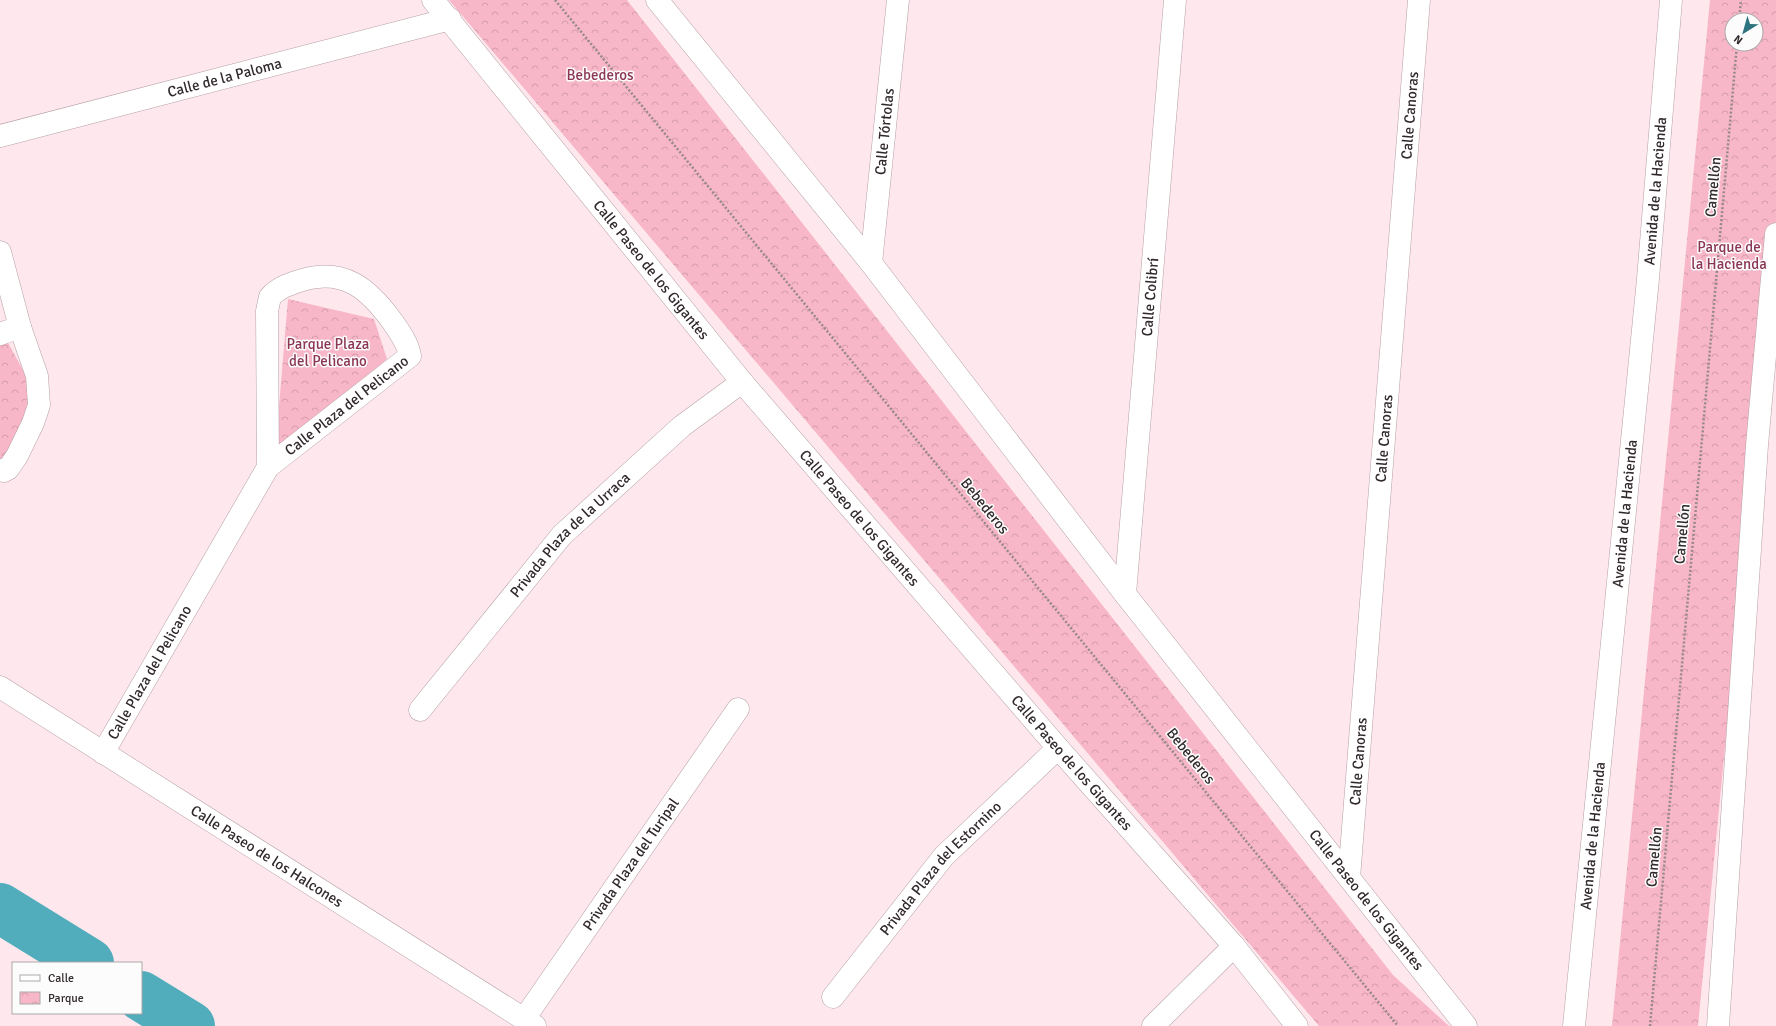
<svg xmlns="http://www.w3.org/2000/svg" width="1776" height="1026" font-family="Signika,sans-serif">
<defs>
<pattern id="park-crowns" width="20" height="18" patternUnits="userSpaceOnUse"><rect width="20" height="18" fill="#f8b7c8"/><path d="M2 6a3 3 0 1 1 6 0M12 15a3 3 0 1 1 6 0" fill="none" stroke="#d59dac"/></pattern>
</defs>
<rect width="100%" height="100%" fill="#fee8ee"/>
<g fill="url(#park-crowns)" fill-rule="evenodd">
<polygon points="449,0 627,0 1393,975 1449,1026 1319,1026"/>
<path d="M 1710,0 L 1776,0 L 1776,221 L 1698,1026 L 1612,1026 ZM 1732,20 L 1756,20 L 1756,44 L 1732,44 Z"/>
<polygon points="288,299 374,319 387,359 275,454"/>
<polygon points="7,341 28,379 33,405 0,466 0,343"/>
</g>
<g fill="none" stroke-linecap="round" stroke-linejoin="round">
<g stroke="#51adbb" stroke-width="50">
<polyline points="0,908 89,963"/>
<polyline points="141,996 190,1026"/>
</g>
<g stroke="#b5a0a5" stroke-width="23">
<g id="minor">
<path id="s1" d="M 0,136 L 450,19"/>
<polyline points="0,252 20,327 37,376 39,405 33,423 17,456 8,469 4,471 0,470"/>
<path id="s2" d="M 871,263 L 898,0"/>
<polyline points="0,334 20,327"/>
<path id="s3" d="M 1125,594 L 1175,0"/>
<path id="s4" d="M 0,687 L 535,1026"/>
<path id="s5" d="M 420,710 L 562,535 L 682,426 L 742,382"/>
<path id="s6" d="M 103,753 L 268,467 L 410,356 C 408,343 399,331 392,321 C 368,288 344,268 302,280 C 290,284 279,287 270,297 L 267,311 L 268,467"/>
<path id="s7" d="M 1349,878 L 1419,0"/>
<path id="s8" d="M 833,997 L 944,856 L 1058,748"/>
<path id="s9" d="M 524,1019 L 738,709"/>
<polyline points="1153,1026 1234,946"/>
</g>
</g>
<g stroke="#b5a0a5" stroke-width="23">
<g id="major">
<path id="s10" d="M 433,0 L 742,382 L 1058,748 L 1234,946 L 1297,1026"/>
<path id="s11" d="M 657,0 L 871,263 L 1125,594 L 1466,1026"/>
<path id="s12" d="M 1574,1026 L 1648,279 L 1671,0"/>
<polyline points="1718,1026 1757,445 1776,234"/>
</g>
</g>
<g stroke="#97888c" stroke-width="2.5" stroke-dasharray="2 2" stroke-linecap="butt">
<polyline points="555,0 1398,1026"/>
<polyline points="1739,20 1741,0"/>
<polyline points="1650,1026 1737,44"/>
</g>
<use href="#minor" stroke="#fff" stroke-width="22"/>
<use href="#major" stroke="#fff" stroke-width="22"/>
</g>
<g text-anchor="middle" stroke-width="3" stroke-linejoin="round" paint-order="stroke">
<g font-size="15" fill="#8a3553" stroke="#fcfcfc">
<text x="600" y="80">Bebederos</text>
<text x="1729" y="252">Parque de<tspan x="1729" dy="17">la Hacienda</tspan></text>
<text x="328" y="349">Parque Plaza<tspan x="328" dy="17">del Pelicano</tspan></text>
</g>
<g font-size="15" fill="#31292b" stroke="#fcfcfc">
<text dy="5" stroke="none"><textPath href="#s1" startOffset="232">Calle de la Paloma</textPath></text>
<text dy="5" stroke="none"><textPath href="#s7" startOffset="765">Calle Canoras</textPath></text>
<text dy="5" stroke="none"><textPath href="#s2" startOffset="132">Calle Tórtolas</textPath></text>
<text transform="translate(1713 187) rotate(-85)" y="5">Camellón</text>
<text dy="5" stroke="none"><textPath href="#s12" startOffset="839">Avenida de la Hacienda</textPath></text>
<text dy="5" stroke="none"><textPath href="#s10" startOffset="347">Calle Paseo de los Gigantes</textPath></text>
<text dy="5" stroke="none"><textPath href="#s3" startOffset="298">Calle Colibrí</textPath></text>
<text dy="5" stroke="none"><textPath href="#s6" startOffset="430">Calle Plaza del Pelicano</textPath></text>
<text dy="5" stroke="none"><textPath href="#s7" startOffset="441">Calle Canoras</textPath></text>
<text transform="translate(985 506) rotate(51)" y="5">Bebederos</text>
<text dy="5" stroke="none"><textPath href="#s12" startOffset="515">Avenida de la Hacienda</textPath></text>
<text dy="5" stroke="none"><textPath href="#s10" startOffset="671">Calle Paseo de los Gigantes</textPath></text>
<text transform="translate(1682 534) rotate(-85)" y="5">Camellón</text>
<text dy="5" stroke="none"><textPath href="#s5" startOffset="231">Privada Plaza de la Urraca</textPath></text>
<text dy="5" stroke="none"><textPath href="#s6" startOffset="93">Calle Plaza del Pelicano</textPath></text>
<text transform="translate(1191 756) rotate(51)" y="5">Bebederos</text>
<text dy="5" stroke="none"><textPath href="#s7" startOffset="117">Calle Canoras</textPath></text>
<text dy="5" stroke="none"><textPath href="#s10" startOffset="995">Calle Paseo de los Gigantes</textPath></text>
<text dy="5" stroke="none"><textPath href="#s12" startOffset="191">Avenida de la Hacienda</textPath></text>
<text dy="5" stroke="none"><textPath href="#s4" startOffset="316">Calle Paseo de los Halcones</textPath></text>
<text transform="translate(1654 857) rotate(-85)" y="5">Camellón</text>
<text dy="5" stroke="none"><textPath href="#s9" startOffset="188">Privada Plaza del Turipal</textPath></text>
<text dy="5" stroke="none"><textPath href="#s8" startOffset="168">Privada Plaza del Estornino</textPath></text>
<text dy="5" stroke="none"><textPath href="#s11" startOffset="1146">Calle Paseo de los Gigantes</textPath></text>
</g>
</g>
<rect x="12" y="962" width="130" height="52" fill="#fcfcfc" stroke="#aba8a8"/>
<rect x="20" y="975" width="20" height="6" fill="#ffffff" stroke="#aba8a8"/>
<text x="48" y="982" font-size="12" fill="#31292b">Calle</text>
<rect x="20" y="992" width="20" height="12" fill="url(#park-crowns)" stroke="#aba8a8"/>
<text x="48" y="1002" font-size="12" fill="#31292b">Parque</text>
<g transform="translate(1744 32) rotate(217)"><circle r="19" fill="#fcfcfc" stroke="#aba8a8"/>
<path d="M0-3L7 15L0 10L-7 15Z" fill="#2d747f"/>
<text y="-6" font-size="11" font-weight="bold" text-anchor="middle" fill="#31292b">N</text>
</g>
</svg>
